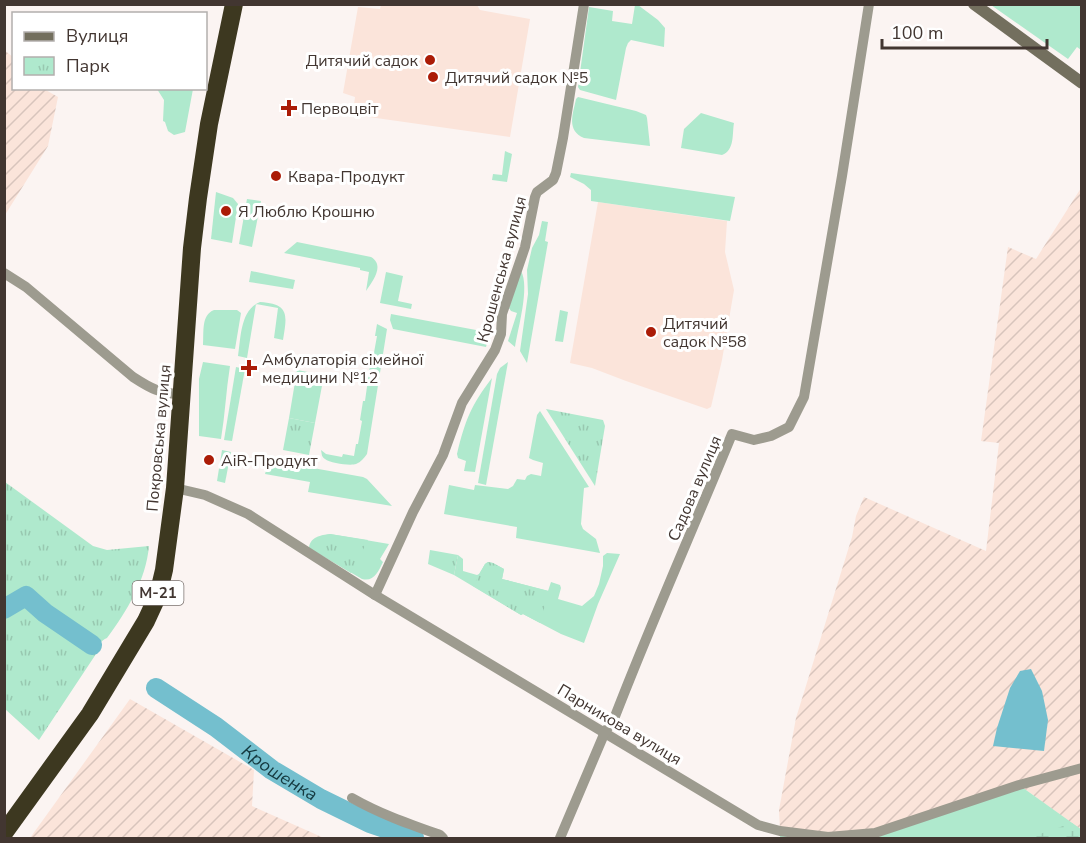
<svg xmlns="http://www.w3.org/2000/svg" width="1086" height="843" font-family="'Nunito Sans',sans-serif">
<defs>
<pattern id="industrial-furrows" width="10" height="10" patternUnits="userSpaceOnUse" patternTransform="scale(1.5)"><rect width="10" height="10" fill="#fbe4da"/><path d="M-1 1l2-2M0 10L10 0M9 11l2-2" fill="none" stroke="#d8c4bc"/></pattern>
<pattern id="wetland-marsh" width="20" height="14" patternUnits="userSpaceOnUse" patternTransform="scale(1.5)"><rect width="20" height="14" fill="#afe9cd"/><path d="M1 5h8M5 5V1M11 12h8M15 12V8" fill="none" stroke="#98c8b0"/></pattern>
<pattern id="park-tufts" width="24" height="20" patternUnits="userSpaceOnUse" patternTransform="scale(1.5)"><rect width="24" height="20" fill="#afe9cd"/><path d="M3 7l-1-3M5 7V3M7 7l1-3M15 17l-1-3M17 17v-4M19 17l1-3" fill="none" stroke="#98c8b0"/></pattern>
</defs>
<rect width="100%" height="100%" fill="#fbf4f2"/>
<g fill="#fbe4da">
<polygon points="381,5 477,5 480,10 530,19 510,137 355,115 353,113 355,97 343,93 358,7 380,9"/>
<polygon points="598,202 727,221 725,252 734,290 722,360 711,407 707,409 626,381 592,368 570,363"/>
</g>
<g fill="url(#industrial-furrows)">
<polygon points="4,50 13,57 14,88 44,89 58,97 48,146 5,215"/>
<polygon points="1081,188 1081,830 1019,785 875,833 780,831 779,810 796,718 852,537 856,516 864,497 986,551 999,443 981,441 1008,247 1036,259"/>
<polygon points="130,699 254,770 252,806 324,838 30,838"/>
</g>
<g fill="#afe9cd">
<polygon points="635,5 638,5 658,20 665,28 664,47 631,40 628,43 626,48 616,100 580,90 578,87 589,7 613,11 612,21 632,24"/>
<polygon points="991,5 1081,5 1081,50 1077,47 1068,59"/>
<polygon points="157,89 193,89 185,132 174,135 168,131 165,122 163,121 164,100"/>
<path d="M 578,97 L 636,111 L 646,115 L 647,118 L 650,146 L 584,138 C 566,130 573,114 576,99 Z"/>
<path d="M 701,113 L 734,123 C 732,134 735,150 722,155 L 681,148 L 684,129 Z"/>
<polygon points="505,151 512,154 507,182 492,180 493,174 502,175"/>
<polygon points="571,173 735,197 730,221 591,201 591,190 584,184 570,177"/>
<polygon points="216,192 233,198 238,204 232,243 211,239"/>
<polygon points="247,199 261,201 252,247 239,244"/>
<polygon points="542,221 548,222 545,241 548,242 527,363 520,351 528,294 527,270 532,248 539,235"/>
<path d="M 297,242 L 371,257 C 385,265 373,281 366,291 L 369,272 L 360,270 L 360,268 L 284,253 Z"/>
<polygon points="251,271 295,280 293,289 249,282"/>
<path d="M 521,271 C 530,287 518,328 515,347 L 508,341 L 517,313 L 511,311 L 509,308 Z"/>
<polygon points="386,272 403,276 398,301 412,304 411,309 380,303"/>
<path d="M 260,302 C 290,304 287,315 283,340 L 274,338 L 278,308 L 256,304 L 247,358 L 238,356 C 241,338 240,310 260,302 Z"/>
<path d="M 214,310 L 237,310 L 241,313 L 235,349 L 203,345 C 204,332 201,315 214,310 Z"/>
<polygon points="560,310 568,312 563,342 555,341"/>
<polygon points="391,314 476,330 486,335 488,339 486,347 393,329 390,320"/>
<path d="M 377,324 L 387,329 L 367,454 C 364,458 361,462 356,464 C 350,466 330,463 325,459 C 321,456 322,454 321,450 L 326,454 L 342,457 L 343,454 L 354,456 L 356,444 L 358,444 L 362,421 L 360,420 L 363,401 L 365,401 L 371,358 L 373,358 L 377,336 L 375,336 Z"/>
<path d="M 203,362 L 230,366 C 226,391 225,415 221,439 L 199,436 L 199,379 Z"/>
<polygon points="508,362 486,485 478,483 497,374 500,368"/>
<polygon points="236,367 245,369 232,441 224,440"/>
<polygon points="297,370 324,375 315,423 289,418"/>
<path d="M 492,378 L 475,472 L 464,471 L 466,461 L 458,458 L 457,454 C 465,421 471,405 492,378 Z"/>
<polygon points="540,411 589,487 584,488 581,524 583,529 596,539 600,553 516,538 517,527 444,514 449,485 474,490 475,485 508,489 513,486 517,479 525,480 527,476 531,474 541,476 543,463 533,460 529,458 537,415"/>
<polygon points="222,450 231,452 225,483 217,481"/>
<polygon points="274,461 363,477 367,479 392,506 308,492 310,482 265,474 268,464"/>
<path d="M 330,534 L 389,544 L 380,559 L 383,562 C 378,572 374,582 362,579 L 309,548 C 310,537 321,535 330,534 Z"/>
<polygon points="607,553 620,554 598,604 584,643 561,634 523,614 521,615 454,575 458,555 463,559 463,571 477,575 479,574 485,564 488,562 493,563 504,569 502,579 548,591 551,582 560,585 561,588 558,599 582,606 594,596 599,584 603,566 603,556"/>
<polygon points="1019,785 1082,830 1081,838 780,838 780,831 875,833"/>
</g>
<polygon fill="url(#wetland-marsh)" points="1072,823 1081,830 1081,838 1031,838 1034,836"/>
<g fill="url(#park-tufts)">
<polygon points="546,409 603,420 605,426 595,486"/>
<polygon points="289,418 315,423 309,455 283,450"/>
<path d="M 5,482 L 93,546 L 107,550 L 149,546 C 146,580 127,611 107,638 C 101,640 96,648 96,654 L 39,740 L 5,709 Z"/>
<polygon points="330,534 368,540 351,573 317,552 321,536"/>
<polygon points="430,550 458,555 454,575 428,564"/>
<polygon points="488,562 493,563 504,569 502,579 549,591 540,623 523,614 521,615 473,586 485,564"/>
</g>
<polygon fill="#74bfce" points="1031,669 1042,691 1048,720 1044,751 993,746 997,728 1010,688 1020,671"/>
<g fill="none" stroke-linecap="round" stroke-linejoin="round">
<g stroke="#74bfce" stroke-width="20">
<polyline points="4,609 26,596 45,613 92,645"/>
<path id="s1" d="M 156,688 L 216,727 L 272,770 L 321,799 L 370,823 L 414,838"/>
</g>
<g stroke="#9d9b8f" stroke-width="10">
<path d="M 4,273 L 26,287 L 133,377 C 153,390 158,392 182,395"/>
<polyline points="175,488 205,495 248,514 375,595 758,825 780,831 828,837 875,833 1019,785 1082,768"/>
<polyline points="375,595 413,512 443,455 462,403 495,350 501,334 502,314 525,247 535,197 537,192 553,180 556,173 563,138 584,4"/>
<path d="M 352,798 C 380,814 409,824 440,835 L 443,838"/>
<path d="M 560,838 L 605,732 L 614,719 C 651,623 693,529 732,434 L 754,440 L 771,436 L 789,427 L 804,397 L 842,176 L 869,4"/>
</g>
<polyline stroke="#736f5e" stroke-width="12" points="974,4 1082,83"/>
<polyline stroke="#3d3820" stroke-width="18" points="4,833 90,714 146,621 158,595 164,570 175,488 192,248 198,198 209,124 234,4"/>
</g>
<g fill="#ab1c07" stroke="#fff" stroke-width="2">
<circle cx="430" cy="60" r="6"/>
<circle cx="433" cy="77" r="6"/>
<path d="M286 99h6v6h6v6h-6v6h-6v-6h-6v-6h6z"/>
<circle cx="276" cy="176" r="6"/>
<circle cx="226" cy="211" r="6"/>
<circle cx="651" cy="332" r="6"/>
<path d="M246 359h6v6h6v6h-6v6h-6v-6h-6v-6h6z"/>
<circle cx="209" cy="460" r="6"/>
</g>
<g text-anchor="middle" stroke-width="6" stroke-linejoin="round" paint-order="stroke">
<rect fill="#fff" stroke="#7b726f" stroke-width="1.5" x="132.5" y="581" width="51" height="24" rx="4.5"/>
<g font-size="15" font-weight="bold" fill="#423631">
<text x="158" y="598">М-21</text>
</g>
<g font-size="16" fill="#423631" stroke="#fff" text-anchor="start">
<text x="418" y="66" text-anchor="end">Дитячий садок</text>
<text x="445" y="83">Дитячий садок №5</text>
<text x="301" y="114">Первоцвіт</text>
<text x="288" y="182">Квара-Продукт</text>
<text x="238" y="217">Я Люблю Крошню</text>
<text x="663" y="329">Дитячий<tspan x="663" dy="18">садок №58</tspan></text>
<text x="262" y="365">Амбулаторія сімейної<tspan x="262" dy="18">медицини №12</tspan></text>
<text x="221" y="466">AiR-Продукт</text>
</g>
<g font-size="16" fill="#423631" stroke="#fff">
<text transform="translate(501 269) rotate(-75)" y="6">Крошенська вулиця</text>
<text transform="translate(158 438) rotate(-85)" y="6">Покровська вулиця</text>
<text transform="translate(694 488) rotate(-67)" y="6">Садова вулиця</text>
<text transform="translate(620 724) rotate(31)" y="6">Парникова вулиця</text>
</g>
<g font-size="18" font-style="italic" fill="#14393f" stroke="#fff">
<text dy="6" stroke="none"><textPath href="#s1" startOffset="150">Крошенка</textPath></text>
</g>
</g>
<rect width="1086" height="843" fill="none" stroke="#423631" stroke-width="12"/>
<rect x="12" y="12" width="195" height="78" fill="#ffffff" stroke="#b3afad" stroke-width="1.5"/>
<rect x="24" y="32" width="30" height="9" fill="#736f5e" stroke="#b3afad" stroke-width="1.5"/>
<text x="66" y="42" font-size="18" fill="#423631">Вулиця</text>
<rect x="24" y="57" width="30" height="18" fill="url(#park-tufts)" stroke="#b3afad" stroke-width="1.5"/>
<text x="66" y="72" font-size="18" fill="#423631">Парк</text>
<path d="M882 39v9h165v-9" fill="none" stroke="#423631" stroke-width="3"/>
<text x="891" y="39" font-size="18" fill="#423631" stroke="#ffffff" stroke-width="4.5" paint-order="stroke">100 m</text>
</svg>
